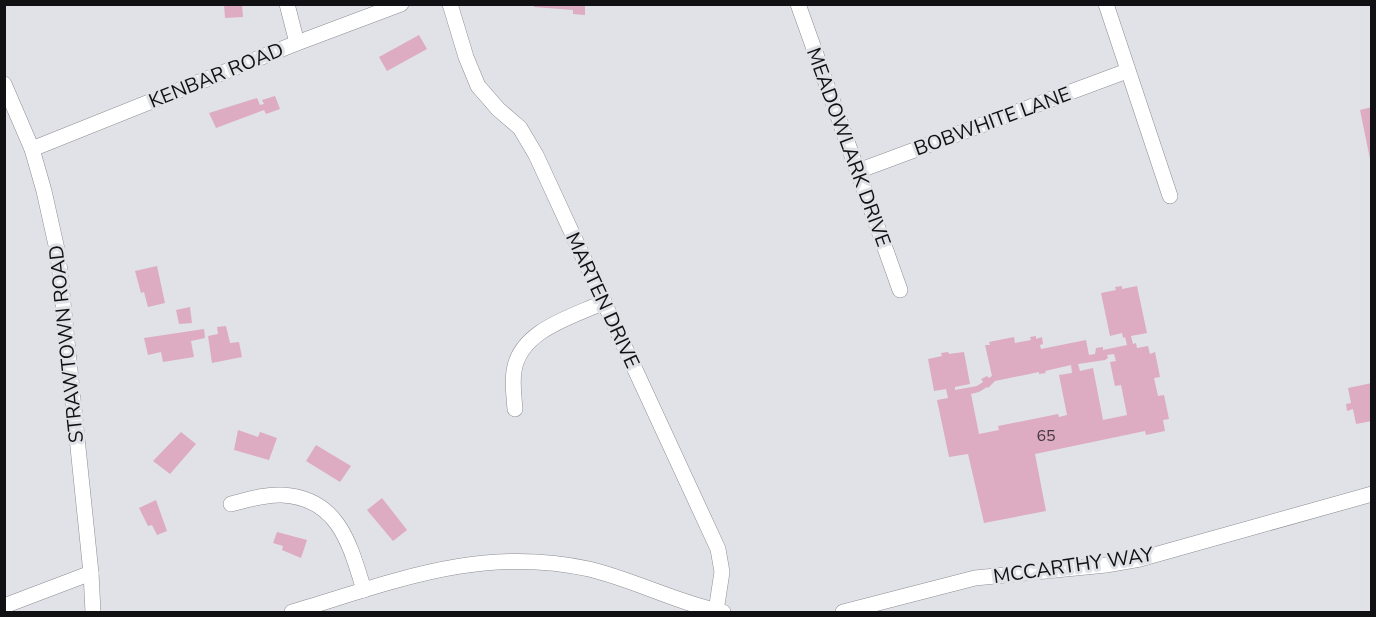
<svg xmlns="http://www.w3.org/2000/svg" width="1376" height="617" font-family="'Nunito Sans',sans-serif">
<rect width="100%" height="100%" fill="#e1e2e8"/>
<g fill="#ddabc2" fill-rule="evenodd">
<polygon points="224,4 242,4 243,17 225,18"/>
<polygon points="534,4 585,4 585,15 573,14 573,10 534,7"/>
<polygon points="419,35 427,49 387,71 379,57"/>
<polygon points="275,96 280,109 266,114 264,110 216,128 209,113 257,98 260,105 264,104 262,100"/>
<polygon points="1372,107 1372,159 1370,159 1360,110"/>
<polygon points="157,266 165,303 148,307 144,292 141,293 135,271"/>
<path d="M 1122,286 L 1122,289 L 1137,286 L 1147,333 L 1131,336 L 1133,344 L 1136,343 L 1137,348 L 1148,346 L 1150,354 L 1155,352 L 1160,377 L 1154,378 L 1158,396 L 1164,395 L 1169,419 L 1163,420 L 1165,431 L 1146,435 L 1145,431 L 1035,454 L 1046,511 L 984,523 L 968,454 L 949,457 L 937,400 L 948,398 L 946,389 L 934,391 L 928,359 L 942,356 L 941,353 L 948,352 L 949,354 L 964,352 L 970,384 L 955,387 L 955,390 L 977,386 L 983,382 L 981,379 L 987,376 L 989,378 L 992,376 L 985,345 L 990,345 L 989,342 L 1014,337 L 1015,343 L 1031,340 L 1030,337 L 1036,336 L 1036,339 L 1042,337 L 1043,344 L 1040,345 L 1041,349 L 1086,340 L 1089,355 L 1095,354 L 1096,348 L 1103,347 L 1103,350 L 1127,345 L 1125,337 L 1123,338 L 1122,333 L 1110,336 L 1101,293 L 1116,290 L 1115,287 ZM 1114,354 L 1116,361 L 1110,362 L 1115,386 L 1121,385 L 1127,415 L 1103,420 L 1093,368 L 1080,371 L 1078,364 L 1105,360 L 1108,358 L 1107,355 ZM 1071,365 L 1072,373 L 1059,375 L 1067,415 L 1059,417 L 1058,414 L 998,426 L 999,430 L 979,434 L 971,394 L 979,392 L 987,387 L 988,388 L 995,381 L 1039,372 L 1039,374 L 1046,373 L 1045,371 Z"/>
<polygon points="190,307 192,323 179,324 176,310"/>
<polygon points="226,326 230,343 239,342 242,357 212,363 208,336 218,334 217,327"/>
<polygon points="204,329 205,338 191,341 194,357 163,362 161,352 148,355 144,338"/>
<polygon points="1372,383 1372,421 1356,424 1353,409 1347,411 1346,404 1351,403 1348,388"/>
<polygon points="238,430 258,437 260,432 277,438 269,460 234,450"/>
<polygon points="181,432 196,444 170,474 153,461"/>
<polygon points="316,445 351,466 340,482 306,461"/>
<polygon points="382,498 407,530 393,541 367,510"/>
<polygon points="156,500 167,531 157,535 152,525 148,526 139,508"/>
<polygon points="277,532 307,540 301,558 282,550 283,546 273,543"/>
</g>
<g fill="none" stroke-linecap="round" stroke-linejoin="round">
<g stroke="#8d8e93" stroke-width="16">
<g id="minor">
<polyline points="287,4 297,43"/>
<polyline points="450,4 466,57 478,86 498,109 520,128 536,155 718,549 722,572 716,611"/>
<polyline points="798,4 900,290"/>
<polyline points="1106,4 1170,196"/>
<polyline points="4,84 32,149 44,191 58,254 91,573 93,612"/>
<polyline points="32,149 297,43 401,4"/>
<polyline points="858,171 1127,71"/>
<path d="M 515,409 C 514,397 512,384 514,371 C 520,330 572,317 604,302"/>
<path d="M 231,504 C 247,500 265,494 282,495 C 339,498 350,545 364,590"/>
<polyline points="4,606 91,573"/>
<path d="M 292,612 C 393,582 481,545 589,569 C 635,580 677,603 723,612"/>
<polyline points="843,612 975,578 1106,565 1140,559 1372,494"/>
</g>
</g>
<use href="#minor" stroke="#fff" stroke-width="15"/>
</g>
<g text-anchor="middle" stroke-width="6" stroke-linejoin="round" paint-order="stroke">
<g font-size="16" fill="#44383f">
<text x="1046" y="441">65</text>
</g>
<g font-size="20" fill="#111113" stroke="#e1e2e8">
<text transform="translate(216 75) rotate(-22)" y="7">KENBAR ROAD</text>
<text transform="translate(992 121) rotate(-20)" y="7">BOBWHITE LANE</text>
<text transform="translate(849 147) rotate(70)" y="7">MEADOWLARK DRIVE</text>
<text transform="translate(603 300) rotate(65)" y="7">MARTEN DRIVE</text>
<text transform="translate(66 344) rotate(-96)" y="7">STRAWTOWN ROAD</text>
<text transform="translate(1073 565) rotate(-8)" y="7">MCCARTHY WAY</text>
</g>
</g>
<rect width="1376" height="617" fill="none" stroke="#111113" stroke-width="12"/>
</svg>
